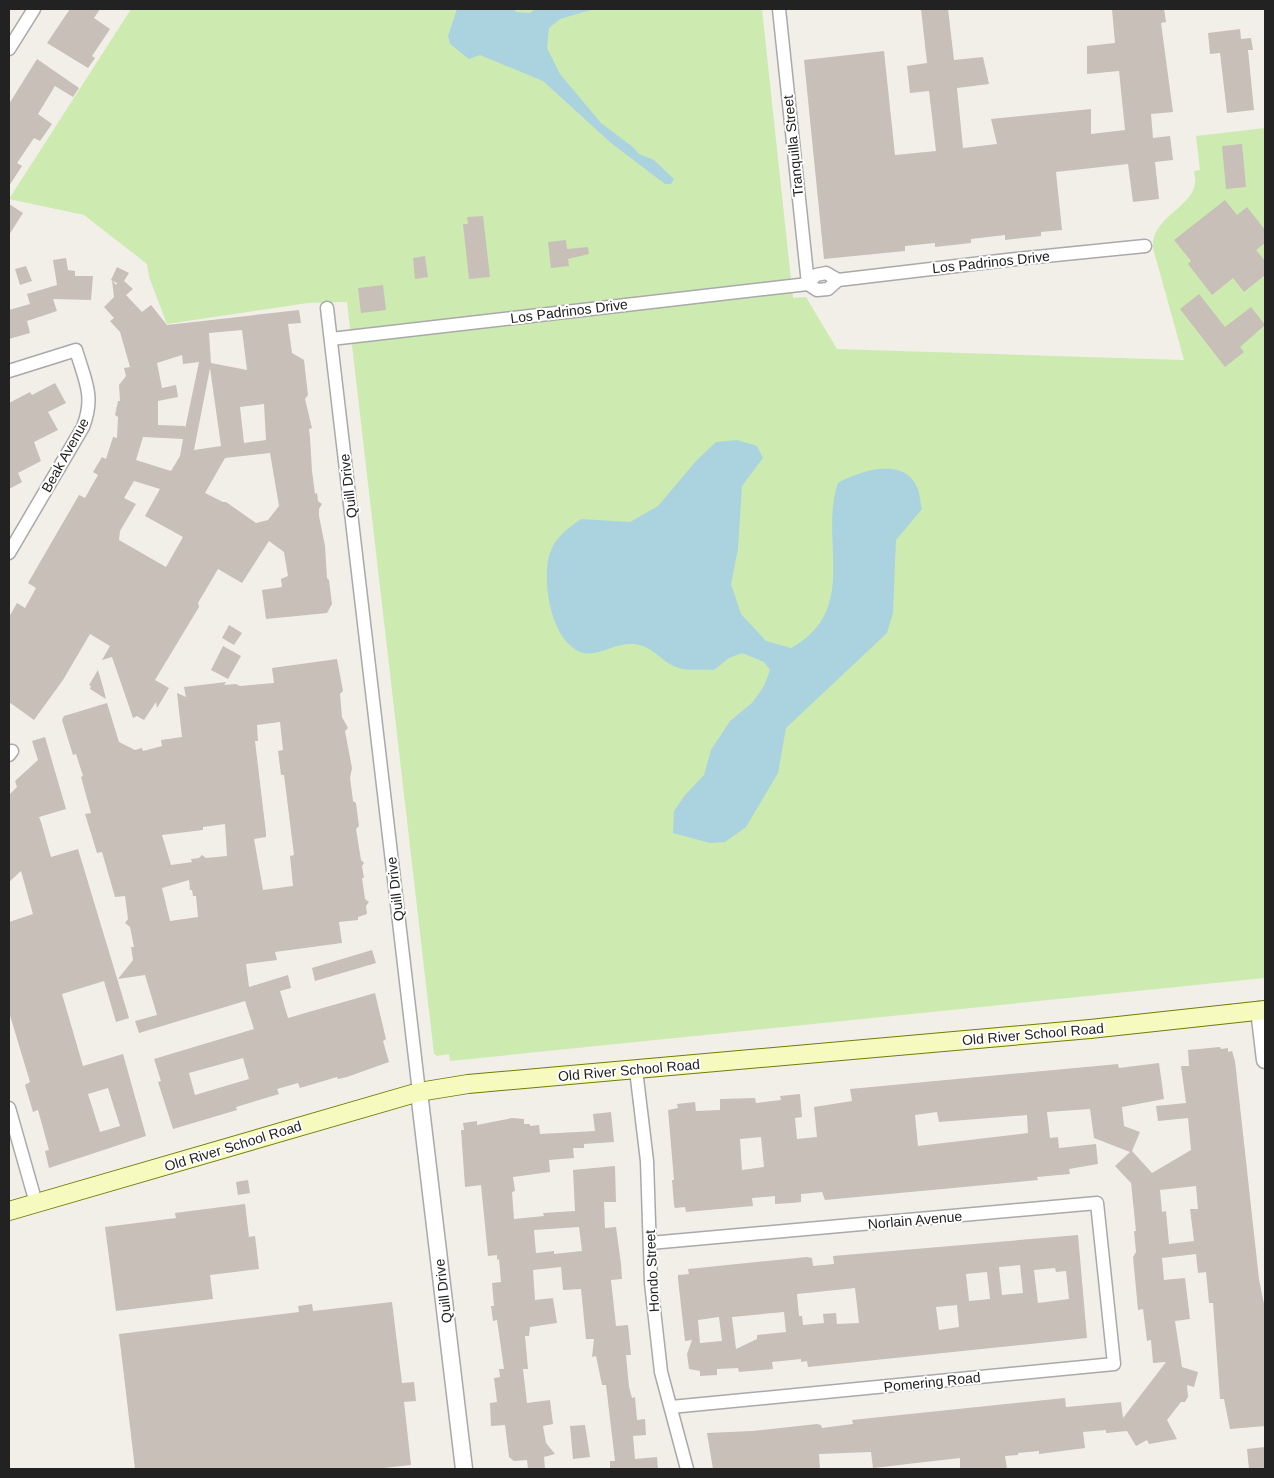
<svg xmlns="http://www.w3.org/2000/svg" width="1274" height="1478" font-family="Arial,sans-serif">
<rect width="100%" height="100%" fill="#f2efe9"/>
<path fill="#cdebb0" d="M 131,9 L 762,9 L 793,298 L 806,297 L 837,349 L 1184,360 L 1153,248 C 1150,218 1193,207 1195,183 C 1196,179 1194,174 1194,171 L 1200,170 L 1196,136 L 1265,128 L 1265,978 L 450,1061 L 449,1054 L 437,1056 L 434,1054 L 347,302 L 308,303 L 167,324 L 149,277 L 147,264 L 84,215 L 9,199 Z"/>
<g fill="#aad3df">
<polygon points="457,9 514,9 516,12 530,13 535,9 594,9 560,19 549,28 547,48 560,74 601,123 633,147 639,154 654,160 674,179 671,184 665,184 611,143 543,81 480,55 469,59 450,44 448,36"/>
<path d="M 737,440 L 757,446 L 763,458 L 742,486 L 738,549 L 731,584 L 741,614 L 766,641 L 791,648 C 861,609 818,540 838,483 C 860,471 903,456 917,487 C 920,493 920,502 922,509 L 896,540 L 893,613 L 887,633 L 786,728 L 778,773 L 746,827 L 725,842 L 710,843 L 673,833 L 674,811 L 685,795 L 704,775 L 711,750 L 730,721 L 752,703 L 764,686 L 770,670 L 764,662 L 742,653 L 729,658 L 714,670 C 703,669 689,671 679,668 C 659,662 653,643 629,644 C 613,644 596,658 580,652 C 551,640 542,583 549,556 C 554,538 567,529 581,519 L 630,522 L 658,506 L 696,461 L 716,442 Z"/>
</g>
<g fill="#c7bfb8" fill-rule="evenodd">
<polygon points="70,9 100,9 94,18 110,29 92,56 95,58 88,68 47,43"/>
<polygon points="921,9 948,9 954,60 983,57 989,84 957,88 963,148 997,144 991,119 1091,109 1091,134 1125,130 1119,71 1087,74 1087,46 1115,43 1112,9 1164,9 1166,22 1161,23 1173,112 1151,114 1153,138 1170,136 1173,160 1155,162 1159,199 1133,202 1128,164 1056,172 1062,230 1041,232 1041,236 1005,240 1005,235 971,239 971,243 935,247 935,243 905,246 905,251 824,259 804,60 884,51 895,155 936,151 929,91 910,93 907,66 927,63"/>
<polygon points="1240,29 1241,39 1251,38 1253,50 1248,50 1254,110 1227,113 1220,53 1210,54 1208,33"/>
<polygon points="37,59 79,88 73,97 55,86 38,114 52,124 40,141 34,138 17,163 22,166 9,186 9,104"/>
<polygon points="1242,144 1246,187 1226,189 1222,146"/>
<polygon points="1225,200 1237,215 1247,207 1265,230 1265,243 1256,250 1265,261 1265,275 1244,292 1233,278 1212,295 1188,264 1191,261 1174,240"/>
<polygon points="9,204 23,213 9,235"/>
<polygon points="483,216 490,277 469,279 463,224 468,224 467,217"/>
<polygon points="566,240 567,249 588,247 589,254 568,259 569,266 551,268 548,242"/>
<polygon points="425,256 428,277 415,279 413,258"/>
<polygon points="66,258 68,270 75,271 75,276 93,276 91,300 53,299 57,311 27,321 30,333 9,339 9,310 30,304 27,294 57,285 53,260"/>
<polygon points="26,266 32,281 20,285 15,269"/>
<path d="M 117,267 L 129,273 L 124,281 L 133,289 L 126,295 L 142,312 L 151,305 L 167,325 L 299,310 L 301,323 L 288,324 L 292,353 L 304,360 L 308,395 L 305,399 L 312,428 L 309,429 L 310,437 L 312,471 L 315,494 L 317,493 L 318,501 L 322,504 L 319,509 L 319,516 L 325,546 L 327,578 L 329,580 L 332,604 L 327,613 L 266,619 L 262,590 L 282,587 L 281,579 L 288,576 L 284,552 L 269,541 L 242,583 L 218,569 L 198,603 L 199,607 L 155,680 L 169,688 L 157,708 L 156,702 L 144,720 L 137,716 L 133,718 L 112,657 L 102,660 L 110,646 L 90,634 L 63,680 L 34,720 L 9,702 L 9,617 L 17,603 L 25,608 L 36,588 L 28,583 L 79,495 L 85,498 L 98,475 L 93,472 L 102,457 L 106,459 L 113,437 L 117,438 L 118,417 L 115,415 L 118,401 L 120,401 L 119,385 L 126,376 L 124,368 L 130,367 L 120,332 L 110,321 L 114,318 L 104,307 L 114,297 L 112,280 L 116,285 L 117,283 L 111,280 ZM 242,330 L 247,370 L 211,363 L 209,333 ZM 182,355 L 183,364 L 199,362 L 185,429 L 185,426 L 158,425 L 158,401 L 178,397 L 176,385 L 162,388 L 157,363 ZM 210,368 L 221,446 L 194,450 ZM 264,404 L 266,440 L 244,443 L 240,407 ZM 143,437 L 183,439 L 180,456 L 171,471 L 136,460 ZM 270,453 L 279,506 L 268,520 L 256,523 L 226,502 L 223,502 L 205,493 L 225,458 ZM 134,481 L 160,489 L 145,516 L 183,537 L 166,567 L 119,540 L 120,531 L 136,504 L 124,498 Z"/>
<polygon points="383,285 386,310 361,313 358,288"/>
<polygon points="1199,294 1225,327 1251,307 1265,325 1240,347 1244,352 1225,367 1180,309"/>
<polygon points="55,383 66,403 48,412 58,430 34,442 41,461 18,473 22,482 9,489 9,403 30,392 32,395"/>
<polygon points="229,625 242,633 234,645 222,638"/>
<polygon points="223,646 241,656 228,679 211,670"/>
<path d="M 337,659 L 343,691 L 340,694 L 342,717 L 348,728 L 345,731 L 352,768 L 350,778 L 353,801 L 356,803 L 359,826 L 356,829 L 361,860 L 364,863 L 362,866 L 364,878 L 362,878 L 365,899 L 369,902 L 366,906 L 367,914 L 358,917 L 358,920 L 339,922 L 342,943 L 275,952 L 277,960 L 246,964 L 249,987 L 288,975 L 291,988 L 280,991 L 288,1018 L 375,993 L 386,1039 L 383,1041 L 389,1062 L 347,1077 L 338,1079 L 337,1077 L 300,1088 L 298,1083 L 277,1089 L 279,1094 L 236,1107 L 237,1110 L 173,1129 L 158,1082 L 161,1081 L 154,1059 L 254,1029 L 245,1001 L 139,1033 L 135,1021 L 157,1015 L 145,975 L 118,979 L 133,960 L 131,947 L 134,947 L 130,927 L 125,923 L 128,919 L 125,896 L 115,897 L 102,852 L 97,853 L 85,814 L 91,813 L 81,777 L 83,776 L 76,754 L 73,755 L 62,720 L 64,716 L 107,703 L 119,742 L 135,750 L 142,748 L 143,751 L 162,746 L 161,740 L 182,737 L 177,693 L 186,697 L 184,687 L 226,682 L 224,685 L 236,684 L 240,686 L 274,683 L 272,668 ZM 280,722 L 283,750 L 278,751 L 281,775 L 284,775 L 294,855 L 290,856 L 293,886 L 263,890 L 254,839 L 266,837 L 266,833 L 255,741 L 258,741 L 257,725 ZM 225,824 L 227,856 L 206,858 L 202,855 L 199,858 L 191,859 L 192,862 L 171,865 L 162,835 L 203,830 L 203,827 ZM 189,880 L 190,890 L 192,890 L 193,896 L 196,896 L 198,917 L 170,921 L 162,888 ZM 243,1058 L 249,1079 L 195,1095 L 189,1073 Z"/>
<polygon points="98,670 103,687 106,699 90,689 91,686 89,685"/>
<path d="M 45,737 L 66,809 L 39,817 L 41,822 L 51,857 L 78,849 L 129,1018 L 116,1022 L 104,981 L 62,994 L 83,1066 L 123,1054 L 146,1136 L 49,1168 L 45,1151 L 49,1150 L 38,1110 L 33,1112 L 25,1085 L 30,1082 L 9,1012 L 9,922 L 33,914 L 21,871 L 9,882 L 9,795 L 17,787 L 15,781 L 38,760 L 32,741 ZM 108,1088 L 120,1126 L 100,1132 L 88,1094 Z"/>
<polygon points="372,950 376,963 315,981 312,968"/>
<path d="M 1220,1047 L 1221,1049 L 1228,1048 L 1228,1052 L 1232,1051 L 1235,1061 L 1259,1279 L 1265,1309 L 1265,1426 L 1230,1429 L 1224,1399 L 1220,1399 L 1213,1303 L 1209,1303 L 1206,1272 L 1198,1273 L 1196,1254 L 1162,1258 L 1164,1280 L 1185,1278 L 1190,1319 L 1175,1321 L 1182,1367 L 1198,1372 L 1194,1387 L 1187,1385 L 1188,1397 L 1185,1402 L 1181,1402 L 1167,1420 L 1177,1439 L 1149,1444 L 1147,1440 L 1136,1446 L 1127,1431 L 1106,1433 L 1106,1430 L 1083,1432 L 1085,1448 L 1039,1454 L 1039,1451 L 1018,1453 L 1018,1455 L 1005,1456 L 1007,1469 L 960,1469 L 960,1458 L 873,1468 L 871,1452 L 819,1454 L 820,1469 L 713,1469 L 707,1433 L 752,1431 L 817,1424 L 821,1425 L 822,1428 L 845,1425 L 853,1424 L 852,1420 L 1065,1398 L 1066,1407 L 1121,1402 L 1123,1418 L 1166,1362 L 1153,1363 L 1151,1340 L 1147,1341 L 1143,1309 L 1138,1310 L 1133,1257 L 1136,1252 L 1134,1231 L 1136,1231 L 1131,1183 L 1115,1166 L 1130,1152 L 1094,1138 L 1090,1109 L 1047,1112 L 1050,1138 L 1058,1137 L 1059,1148 L 1096,1144 L 1098,1164 L 1069,1169 L 1070,1174 L 1037,1177 L 1038,1180 L 1017,1182 L 825,1200 L 822,1192 L 801,1194 L 801,1202 L 792,1203 L 775,1204 L 775,1196 L 752,1198 L 753,1206 L 686,1212 L 685,1207 L 675,1208 L 674,1205 L 672,1180 L 674,1180 L 668,1110 L 678,1108 L 677,1104 L 695,1102 L 696,1111 L 720,1110 L 720,1099 L 755,1098 L 756,1103 L 781,1100 L 780,1096 L 800,1094 L 802,1117 L 795,1118 L 797,1139 L 817,1137 L 814,1107 L 852,1101 L 850,1089 L 1118,1064 L 1119,1068 L 1159,1063 L 1164,1099 L 1122,1107 L 1124,1126 L 1140,1132 L 1132,1151 L 1152,1173 L 1191,1150 L 1188,1118 L 1158,1121 L 1156,1106 L 1186,1103 L 1181,1066 L 1189,1066 L 1188,1050 ZM 937,1112 L 939,1122 L 1027,1115 L 1028,1133 L 918,1146 L 915,1115 ZM 761,1137 L 764,1167 L 742,1170 L 740,1139 ZM 1196,1186 L 1198,1209 L 1190,1209 L 1194,1241 L 1169,1244 L 1166,1211 L 1162,1212 L 1160,1190 Z"/>
<path d="M 611,1112 L 614,1142 L 584,1144 L 584,1148 L 573,1148 L 574,1158 L 549,1160 L 550,1172 L 513,1177 L 515,1191 L 512,1192 L 514,1219 L 544,1216 L 543,1213 L 575,1211 L 573,1170 L 615,1166 L 616,1202 L 604,1202 L 605,1228 L 616,1227 L 621,1264 L 622,1279 L 611,1280 L 616,1326 L 628,1325 L 631,1355 L 626,1355 L 629,1387 L 632,1398 L 635,1397 L 637,1420 L 645,1419 L 646,1435 L 633,1436 L 635,1459 L 657,1457 L 658,1469 L 610,1469 L 610,1461 L 615,1461 L 606,1385 L 602,1385 L 596,1356 L 592,1357 L 594,1339 L 586,1339 L 581,1289 L 563,1290 L 561,1267 L 533,1270 L 535,1300 L 553,1298 L 557,1323 L 530,1327 L 529,1336 L 525,1336 L 528,1369 L 523,1369 L 527,1403 L 550,1400 L 553,1424 L 543,1426 L 546,1443 L 555,1454 L 544,1457 L 545,1469 L 528,1469 L 527,1460 L 514,1461 L 509,1457 L 505,1425 L 491,1426 L 490,1403 L 497,1402 L 494,1378 L 500,1377 L 499,1369 L 504,1369 L 497,1320 L 493,1321 L 491,1306 L 494,1306 L 492,1283 L 501,1282 L 499,1259 L 497,1260 L 497,1255 L 488,1256 L 481,1185 L 465,1187 L 461,1130 L 464,1130 L 463,1123 L 477,1121 L 477,1125 L 512,1118 L 524,1119 L 524,1124 L 530,1124 L 530,1126 L 539,1125 L 540,1134 L 595,1131 L 593,1114 ZM 579,1227 L 582,1251 L 554,1254 L 554,1251 L 536,1253 L 534,1230 Z"/>
<polygon points="248,1180 250,1193 238,1195 236,1182"/>
<polygon points="245,1204 249,1237 255,1236 259,1269 210,1275 213,1299 116,1311 105,1227 176,1218 175,1213"/>
<path d="M 1078,1235 L 1087,1338 L 808,1367 L 807,1361 L 801,1362 L 801,1359 L 772,1362 L 773,1369 L 739,1372 L 738,1368 L 717,1369 L 717,1375 L 700,1376 L 700,1371 L 689,1369 L 687,1354 L 692,1340 L 685,1341 L 678,1279 L 678,1275 L 689,1274 L 688,1269 L 807,1257 L 812,1258 L 813,1266 L 834,1264 L 833,1256 ZM 1020,1265 L 1023,1293 L 1002,1295 L 999,1267 ZM 1055,1268 L 1056,1272 L 1066,1271 L 1069,1299 L 1038,1303 L 1034,1270 ZM 987,1272 L 990,1299 L 969,1301 L 966,1274 ZM 855,1288 L 859,1323 L 837,1324 L 836,1313 L 823,1314 L 824,1323 L 803,1325 L 802,1316 L 799,1316 L 797,1294 ZM 957,1305 L 959,1327 L 939,1330 L 936,1307 ZM 784,1312 L 786,1332 L 757,1335 L 757,1339 L 736,1349 L 732,1317 ZM 719,1317 L 722,1341 L 700,1343 L 698,1320 Z"/>
<polygon points="392,1302 402,1383 414,1382 416,1401 404,1402 411,1465 374,1469 135,1469 119,1334 299,1312 298,1306 312,1304 313,1311"/>
<polygon points="585,1425 590,1457 573,1459 570,1426"/>
<polygon points="1265,1447 1265,1469 1249,1469 1247,1449"/>
</g>
<g fill="none" stroke-linecap="round" stroke-linejoin="round">
<g stroke="#a9a9a9" stroke-width="15">
<g id="minor">
<polyline points="779,9 808,284"/>
<polyline points="9,49 34,9"/>
<polyline points="808,284 816,275 826,273 838,280"/>
<polyline points="327,308 419,1092"/>
<polyline points="331,339 808,284 817,290 828,289 838,280 1007,260 1145,246"/>
<path d="M 9,371 L 76,350 C 85,381 95,396 83,427 L 9,553"/>
<polyline points="9,755 12,751"/>
<polyline points="636,1070 647,1161 651,1283 661,1372 687,1469"/>
<polyline points="9,1108 36,1203"/>
<polyline points="650,1243 1097,1203 1114,1364 671,1407"/>
</g>
</g>
<g stroke="#a9a9a9" stroke-width="19">
<g id="tertiary">
<polyline points="1259,1010 1265,1060"/>
<polyline points="419,1092 464,1469"/>
</g>
</g>
<g stroke="#707d05" stroke-width="20">
<polyline id="secondary" points="9,1211 419,1092 468,1084 1090,1029 1265,1010"/>
</g>
<use href="#minor" stroke="#fff" stroke-width="12"/>
<use href="#tertiary" stroke="#fff" stroke-width="16"/>
<use href="#secondary" stroke="#f7fabf" stroke-width="18"/>
</g>
<g text-anchor="middle" stroke-width="4" stroke-linejoin="round" paint-order="stroke">
<g font-size="14" fill="#222" stroke="#fff">
<text transform="translate(793 146) rotate(-96)" y="5">Tranquilla Street</text>
<text transform="translate(991 262) rotate(-6)" y="5">Los Padrinos Drive</text>
<text transform="translate(569 311) rotate(-7)" y="5">Los Padrinos Drive</text>
<text transform="translate(65 455) rotate(-61)" y="5">Beak Avenue</text>
<text transform="translate(348 486) rotate(-97)" y="5">Quill Drive</text>
<text transform="translate(395 889) rotate(-97)" y="5">Quill Drive</text>
<text transform="translate(1033 1034) rotate(-5)" y="5">Old River School Road</text>
<text transform="translate(629 1070) rotate(-5)" y="5">Old River School Road</text>
<text transform="translate(233 1146) rotate(-17)" y="5">Old River School Road</text>
<text transform="translate(915 1220) rotate(-5)" y="5">Norlain Avenue</text>
<text transform="translate(652 1271) rotate(-93)" y="5">Hondo Street</text>
<text transform="translate(443 1291) rotate(-97)" y="5">Quill Drive</text>
<text transform="translate(932 1382) rotate(-6)" y="5">Pomering Road</text>
</g>
</g>
<rect width="1274" height="1478" fill="none" stroke="#222222" stroke-width="20"/>
</svg>
